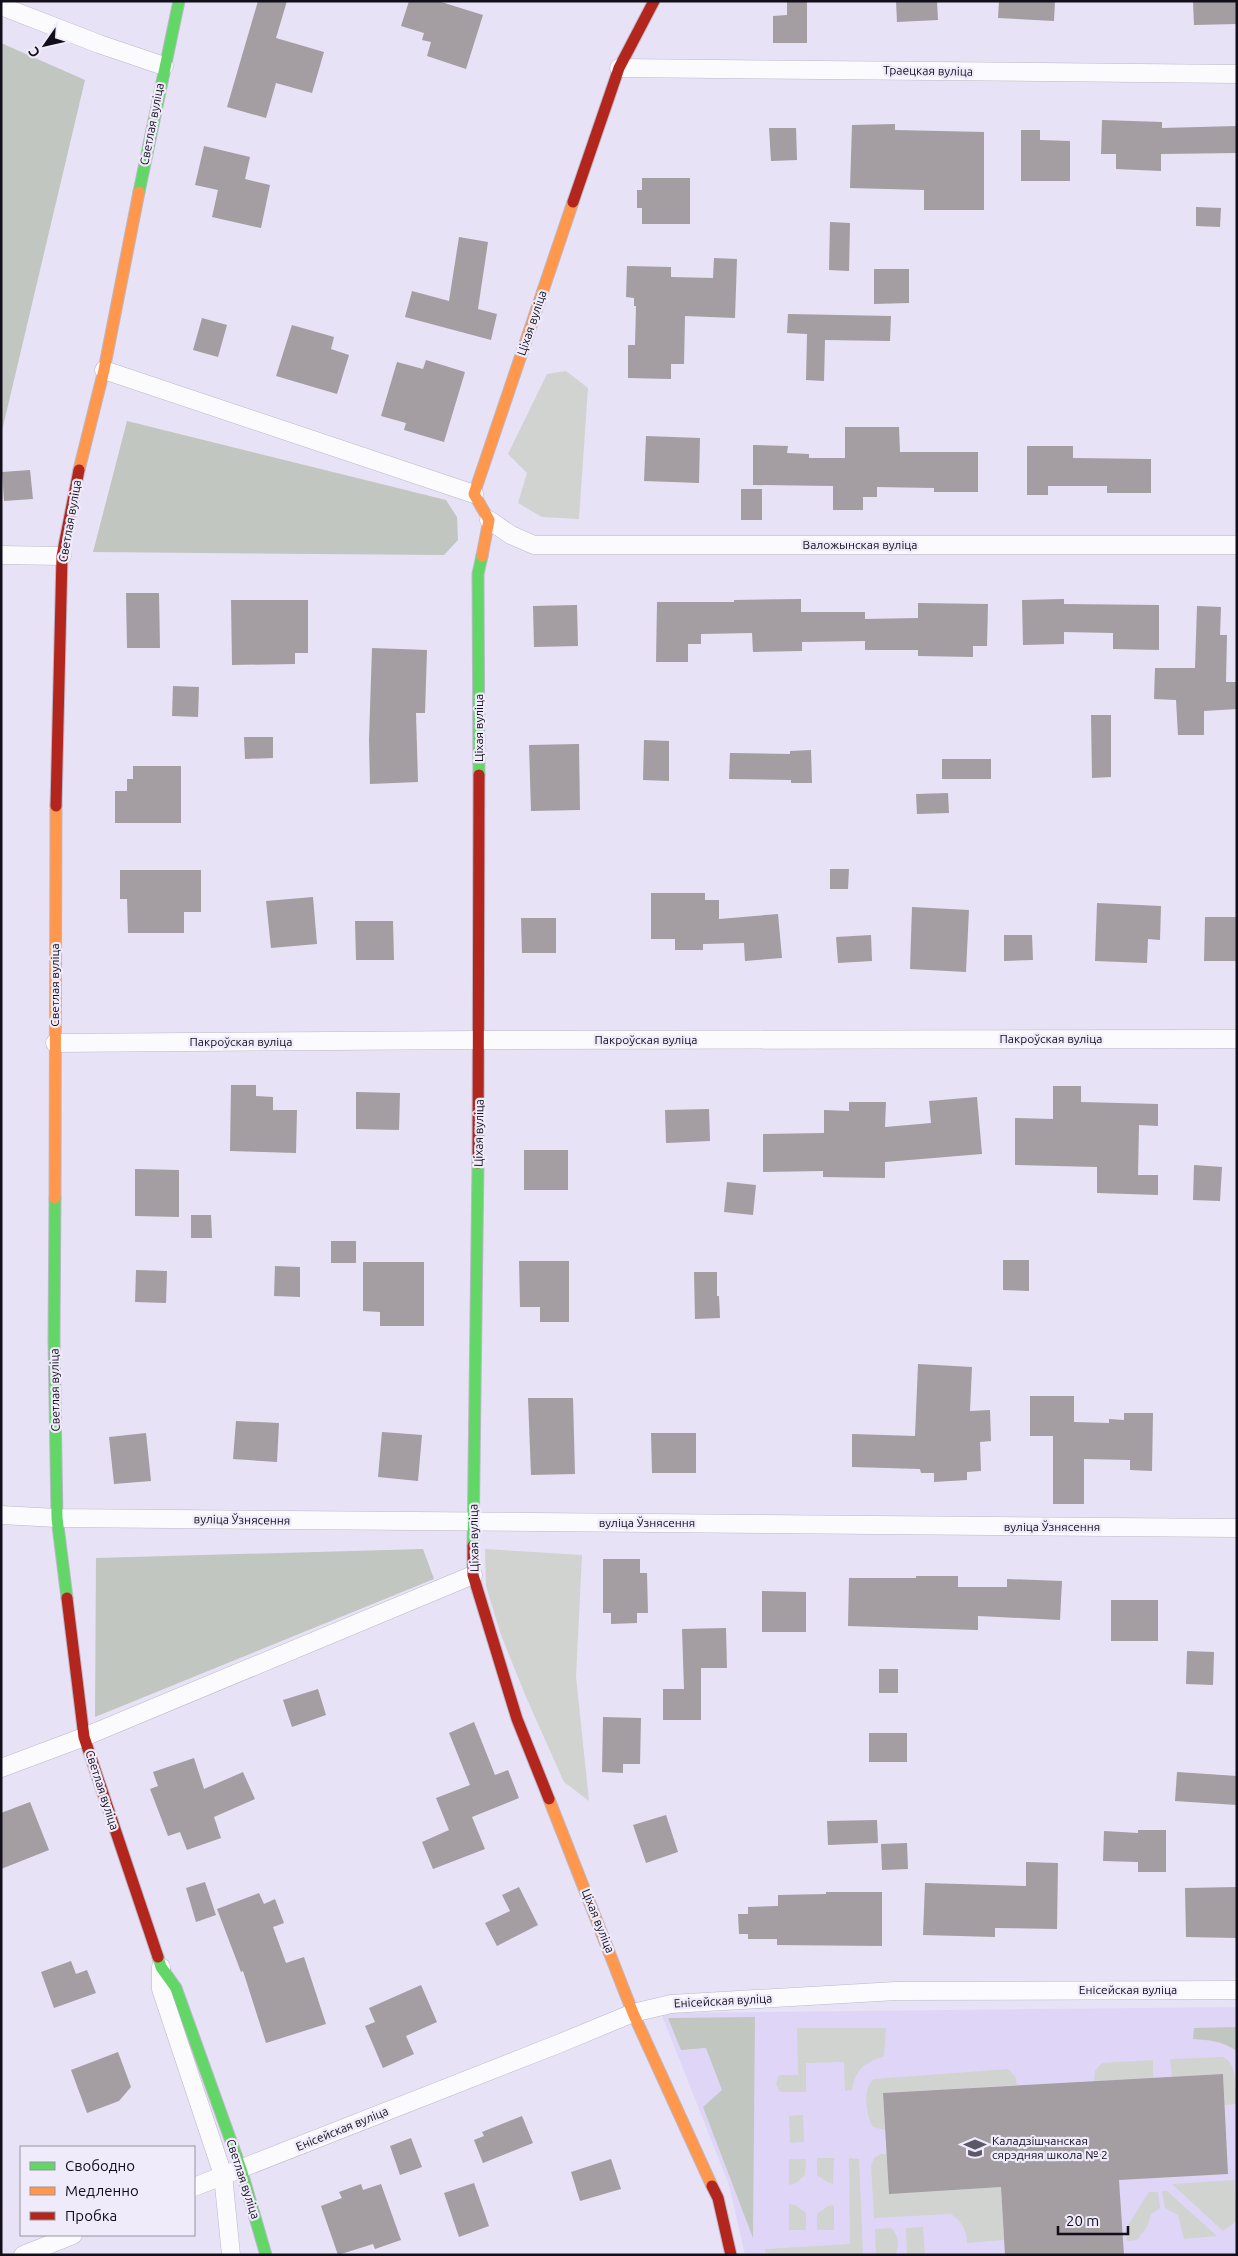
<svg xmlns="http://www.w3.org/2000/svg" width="1238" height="2256" font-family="Ubuntu,sans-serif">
<rect width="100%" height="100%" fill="#e7e2f6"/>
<polygon fill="#dfd6f7" points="1237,2007 1237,2255 745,2255 729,2185 661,2013"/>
<g fill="#d0d3d0">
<polygon points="566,371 588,388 579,519 542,517 518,503 527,473 508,454 547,374"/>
<polygon points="485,1549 582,1555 576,1677 589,1801 564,1782 526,1697 501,1635 486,1586"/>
<path d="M 797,2028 L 886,2028 L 884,2056 C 864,2064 856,2068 852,2090 L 845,2091 L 844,2062 L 806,2063 L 806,2092 L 780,2092 L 776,2084 L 779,2075 L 798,2075 Z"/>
<path d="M 1223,2057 C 1238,2063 1235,2090 1236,2104 L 1225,2105 L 1223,2074 L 1172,2077 L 1170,2059 Z"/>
<polygon points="1153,2060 1153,2078 1094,2081 1095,2071 1102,2063"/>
<path d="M 1008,2069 L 1015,2076 L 1017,2085 L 883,2093 L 885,2130 L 873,2127 C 866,2116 862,2088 874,2079 Z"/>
<polygon points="803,2115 804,2142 790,2143 789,2116"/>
<path d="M 881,2154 L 887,2154 L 889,2193 L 1001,2187 L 1004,2240 L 967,2243 C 967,2231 962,2221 951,2214 L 874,2218 L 871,2166 L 874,2158 Z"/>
<polygon points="817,2158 834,2158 833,2184 827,2182 817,2175"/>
<polygon points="849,2158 859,2159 863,2255 766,2255 765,2249 850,2244"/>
<polygon points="789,2159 806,2159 805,2175 796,2183 789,2185"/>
<polygon points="1234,2180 1237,2221 1223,2231 1172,2184"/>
<polygon points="1162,2191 1167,2191 1217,2236 1184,2239 1178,2215 1165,2208"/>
<polygon points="1149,2192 1158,2192 1160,2208 1151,2214 1147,2227 1137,2240 1127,2241 1125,2230"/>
<polygon points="789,2204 795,2205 806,2213 806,2230 789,2230"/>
<polygon points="834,2205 834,2230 817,2230 817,2214 828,2206"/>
<polygon points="923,2227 925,2255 907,2255 906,2228"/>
<path d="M 891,2228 C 899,2236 900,2245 895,2255 L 876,2255 L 875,2229 Z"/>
</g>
<g fill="#c1c6c0">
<polygon points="1,43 85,80 1,435"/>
<polygon points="127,421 446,500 457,517 458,540 444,555 93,552"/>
<polygon points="423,1549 434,1579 95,1717 96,1558"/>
<polygon points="755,2017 753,2238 703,2107 722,2090 706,2048 681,2050 668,2018"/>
<path d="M 1237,2027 L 1237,2051 C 1222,2041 1209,2040 1193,2039 L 1194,2028 Z"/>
</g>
<g fill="#a49da2">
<polygon points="258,1 287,1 276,38 324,52 312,93 276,83 266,118 227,107"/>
<polygon points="409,1 438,1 483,15 466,69 427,56 431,42 422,40 424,33 401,26"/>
<polygon points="787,1 807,1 807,43 773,43 773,16 787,15"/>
<polygon points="896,1 937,1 938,20 897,22"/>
<polygon points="999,1 1055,1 1054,21 998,18"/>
<polygon points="1193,1 1237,1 1237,24 1194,25"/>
<polygon points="1102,120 1162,122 1162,128 1237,126 1237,153 1161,154 1161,171 1116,169 1116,154 1101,154"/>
<polygon points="895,124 895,130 984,132 984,210 924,210 924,190 850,188 852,125"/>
<polygon points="769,128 796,128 797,160 771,161"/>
<polygon points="1021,130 1040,130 1040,140 1070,141 1070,181 1021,181"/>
<polygon points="204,146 250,157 245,179 270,185 261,228 212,217 218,190 195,185"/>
<polygon points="642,178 690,178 690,224 642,224 642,208 637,208 637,190 642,190"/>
<polygon points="1196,207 1221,208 1220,227 1196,226"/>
<polygon points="830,222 850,223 849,271 829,270"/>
<polygon points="459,237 488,242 478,309 497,314 491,340 405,317 412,291 449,301"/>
<polygon points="714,258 737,259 735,318 685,316 684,364 671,364 671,379 628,378 628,345 635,345 636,306 634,306 634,298 626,297 627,266 671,267 671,277 713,278"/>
<polygon points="874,269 909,269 909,303 874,304"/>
<polygon points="788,314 891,316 890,341 825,340 824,381 806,380 807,334 787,333"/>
<polygon points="202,318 227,325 218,357 193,350"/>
<polygon points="292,325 334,337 331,349 349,355 337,394 276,376"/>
<polygon points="426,360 465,372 444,442 404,430 406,423 381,416 397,362 423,369"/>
<polygon points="845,427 899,427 900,452 978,452 978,492 934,492 934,488 877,487 877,497 863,497 863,510 833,510 833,486 753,485 753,445 788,446 787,453 809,454 809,458 845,458"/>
<polygon points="646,436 700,438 699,483 644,481"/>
<polygon points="1027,446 1073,446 1073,458 1151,459 1151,493 1107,493 1107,486 1048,486 1048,495 1027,495"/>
<polygon points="30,470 33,499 4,501 2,472"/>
<rect x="741" y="489" width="21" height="31"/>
<polygon points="126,593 159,593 160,648 127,648"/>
<polygon points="801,599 801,612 865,612 865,619 918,618 918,603 988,604 987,646 973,646 973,657 918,656 918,650 865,650 865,641 802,642 802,651 753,652 752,633 701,634 701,644 688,644 688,662 656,662 657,602 734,602 734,600"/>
<polygon points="1064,599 1064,604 1159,605 1159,650 1113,649 1113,633 1064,632 1064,644 1023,645 1022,600"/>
<polygon points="231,600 308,600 308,653 295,653 295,664 232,665"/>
<polygon points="577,605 578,646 534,647 533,606"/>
<polygon points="1197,606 1221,607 1220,635 1227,635 1226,682 1237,682 1237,709 1204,711 1204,735 1178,735 1176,700 1154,699 1155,668 1195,668"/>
<polygon points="372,648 427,650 425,713 416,713 418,782 370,784 369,740"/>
<polygon points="173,686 199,687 198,717 172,716"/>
<polygon points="1091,715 1111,715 1111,777 1092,778"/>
<polygon points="244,737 273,737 273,758 245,759"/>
<polygon points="644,740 669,741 669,781 643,780"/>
<polygon points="579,744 580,810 531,811 529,745"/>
<polygon points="811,750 812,783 791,783 791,780 729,779 730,753 790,754 790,751"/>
<rect x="942" y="759" width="49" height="20"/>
<polygon points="133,766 181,766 181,823 115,823 115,791 127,791 127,779 133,779"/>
<polygon points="948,793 949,813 917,814 916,794"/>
<polygon points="830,869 849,869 848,889 830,889"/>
<polygon points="120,870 201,870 201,912 184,912 184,933 128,933 127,899 120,899"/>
<polygon points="651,893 705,893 705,900 719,900 719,919 778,914 782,958 745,961 744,943 703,944 703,950 675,950 675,939 651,939"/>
<polygon points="313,897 317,944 271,948 266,901"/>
<polygon points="1097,903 1161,906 1160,940 1148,939 1147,963 1095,961"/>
<polygon points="912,907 969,910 966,972 910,969"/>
<polygon points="1205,917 1237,917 1237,961 1204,961"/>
<polygon points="521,918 556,918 556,953 522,953"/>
<polygon points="355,921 393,921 394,960 356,960"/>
<polygon points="871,935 872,961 838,963 836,937"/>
<polygon points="1004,935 1032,935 1033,960 1004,961"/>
<polygon points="231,1085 256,1085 256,1096 273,1097 273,1110 297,1110 296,1153 230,1151"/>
<polygon points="1053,1086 1081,1086 1081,1102 1158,1104 1158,1126 1139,1125 1138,1175 1158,1175 1158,1195 1097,1193 1097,1167 1015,1165 1015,1118 1053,1119"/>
<polygon points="356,1092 400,1093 399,1130 356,1129"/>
<polygon points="977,1097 982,1154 885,1162 885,1178 823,1177 823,1171 763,1172 763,1134 824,1133 824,1110 849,1111 849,1102 886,1102 885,1127 931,1123 929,1101"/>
<polygon points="709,1109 710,1141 666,1143 665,1110"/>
<rect x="524" y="1150" width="44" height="40"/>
<polygon points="1194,1165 1222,1167 1220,1201 1193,1200"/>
<polygon points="135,1169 179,1170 179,1217 135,1216"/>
<polygon points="727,1182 756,1185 753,1215 724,1212"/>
<polygon points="191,1215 211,1215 212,1238 191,1238"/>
<rect x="331" y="1241" width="25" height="22"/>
<polygon points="1003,1260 1029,1260 1029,1291 1003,1290"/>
<polygon points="519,1261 569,1261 569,1322 540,1322 540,1307 520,1307"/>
<polygon points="363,1262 424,1262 424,1326 380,1326 380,1312 363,1311"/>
<polygon points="275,1266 300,1267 300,1297 274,1296"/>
<polygon points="136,1270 167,1271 166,1303 135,1302"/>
<polygon points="694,1272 717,1272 717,1296 719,1296 720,1318 695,1319"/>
<polygon points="918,1364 972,1367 970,1411 990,1410 991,1441 980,1442 981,1471 967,1472 967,1480 934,1482 934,1473 921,1473 920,1469 852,1467 852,1434 915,1436"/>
<polygon points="1030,1396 1074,1396 1074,1422 1109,1423 1109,1419 1124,1420 1124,1413 1153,1413 1152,1471 1130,1470 1130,1460 1084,1459 1084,1504 1053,1504 1053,1436 1030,1436"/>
<polygon points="528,1398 573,1398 575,1474 531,1475"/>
<polygon points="236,1421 279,1423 277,1462 233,1459"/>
<polygon points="382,1432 422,1435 418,1481 378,1477"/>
<polygon points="146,1433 151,1481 114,1484 109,1437"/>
<polygon points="651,1433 696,1433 696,1473 652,1473"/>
<polygon points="603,1559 640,1559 640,1573 647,1573 648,1613 637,1613 637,1623 611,1624 611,1613 603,1613"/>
<polygon points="916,1576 958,1576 958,1587 1007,1587 1007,1579 1062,1581 1060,1620 978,1616 978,1630 848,1626 849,1578 916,1578"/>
<polygon points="762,1591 806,1592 806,1632 762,1632"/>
<rect x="1111" y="1600" width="47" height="41"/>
<polygon points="726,1628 727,1668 701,1668 701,1720 663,1720 663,1689 684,1689 682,1629"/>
<polygon points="1187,1651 1214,1652 1213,1685 1186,1684"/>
<rect x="879" y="1669" width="19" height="24"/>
<polygon points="318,1689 326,1715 292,1727 283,1700"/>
<polygon points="603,1717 641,1718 640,1764 623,1764 623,1773 602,1772"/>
<polygon points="474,1722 495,1775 508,1770 519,1798 472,1817 485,1849 433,1869 422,1842 449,1830 436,1798 470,1785 449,1733"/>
<rect x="869" y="1733" width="38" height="29"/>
<polygon points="194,1758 204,1789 243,1772 255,1799 214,1817 221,1838 187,1850 180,1832 168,1836 150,1789 158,1786 153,1772"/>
<polygon points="1177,1772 1237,1776 1237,1805 1175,1801"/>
<polygon points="30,1802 49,1850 1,1869 1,1813"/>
<polygon points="666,1815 678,1852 646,1863 633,1825"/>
<polygon points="877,1820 878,1843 828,1845 827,1821"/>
<polygon points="1138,1830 1166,1830 1166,1872 1138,1872 1138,1862 1103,1861 1104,1831 1138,1833"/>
<polygon points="907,1843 908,1869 882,1870 881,1844"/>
<polygon points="1026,1862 1058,1863 1057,1929 995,1928 995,1937 923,1935 925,1883 1026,1886"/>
<polygon points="205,1882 216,1915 196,1922 186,1888"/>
<polygon points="519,1887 538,1925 497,1946 485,1923 510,1911 502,1895"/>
<polygon points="1237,1887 1237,1938 1186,1937 1185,1888"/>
<polygon points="826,1892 882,1892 882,1946 777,1945 777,1939 748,1939 748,1934 739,1934 738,1914 748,1914 748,1907 778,1906 778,1895 826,1894"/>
<polygon points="259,1893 264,1904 275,1899 284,1923 273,1927 286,1963 304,1957 326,2024 266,2043 243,1971 241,1972 217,1909"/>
<polygon points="71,1961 76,1974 87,1970 96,1993 54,2008 41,1972"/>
<polygon points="421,1985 437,2022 406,2036 414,2054 383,2068 365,2026 375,2022 369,2008"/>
<polygon points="118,2052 131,2087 119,2101 87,2113 71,2070"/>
<polygon points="1223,2074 1228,2174 1119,2180 1124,2255 1005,2255 1001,2187 889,2194 883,2093"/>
<polygon points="522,2116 533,2143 483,2163 474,2140 484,2136 482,2132"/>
<polygon points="411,2138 422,2167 400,2175 390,2146"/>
<polygon points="611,2159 621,2189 580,2201 571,2172"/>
<polygon points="474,2183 489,2226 459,2237 444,2193"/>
<polygon points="361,2184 363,2190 381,2184 401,2240 375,2249 373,2244 338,2255 321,2206 342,2198 339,2192"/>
</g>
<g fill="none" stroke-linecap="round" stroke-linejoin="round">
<g stroke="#bcb8c8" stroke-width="19">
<g id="street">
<polyline points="1,6 99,44 164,66"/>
<polyline points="619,68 1237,74"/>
<polyline points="104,370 474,494"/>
<polyline points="489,520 511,535 534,545 1237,545"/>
<polyline points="1,555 62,556"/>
<polyline points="55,1043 480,1040 1237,1039"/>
<polyline points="1,1515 57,1518 1237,1528"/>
<polyline points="1,1768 84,1737 473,1575"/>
<polyline points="161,1967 161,1989 223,2175 231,2255"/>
<polyline points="194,2187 558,2044 633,2013 671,2004 896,1991 1237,1990"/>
<polyline points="23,2255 73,2235"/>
</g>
</g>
<g stroke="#bcb8c8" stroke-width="13">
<g id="fast">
<polyline points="139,192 179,1"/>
<polyline points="479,775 478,574 482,556"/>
<polyline points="55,1198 54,1340 57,1518 67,1598"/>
<polyline points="473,1546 478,1163"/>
<polyline points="158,1957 161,1967 176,1988 241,2169 266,2255"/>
</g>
</g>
<g stroke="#bcb8c8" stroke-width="13">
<g id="slow">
<polyline points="79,470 104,370 139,192"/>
<polyline points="482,556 489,520 474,494 573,202"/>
<polyline points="55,1198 56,806"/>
<polyline points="549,1799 633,2013 712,2186"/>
</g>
</g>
<g stroke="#bcb8c8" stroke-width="13">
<g id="jam">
<polyline points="573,202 619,68 654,1"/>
<polyline points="56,806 62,556 79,470"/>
<polyline points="478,1163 479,775"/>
<polyline points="473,1546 473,1575 517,1719 549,1799"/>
<polyline points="67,1598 84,1737 158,1957"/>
<polyline points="712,2186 718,2198 731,2255"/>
</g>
</g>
<use href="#street" stroke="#fbfbfe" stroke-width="18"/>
<use href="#fast" stroke="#63d668" stroke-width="11"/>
<use href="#slow" stroke="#ff974d" stroke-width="11"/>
<use href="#jam" stroke="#b3261e" stroke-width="11"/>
</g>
<defs>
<g id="school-bare" transform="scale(1.725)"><path d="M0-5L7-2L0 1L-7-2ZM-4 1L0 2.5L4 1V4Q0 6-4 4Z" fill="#5d5867" stroke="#efebfa" stroke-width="2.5" paint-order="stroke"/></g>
</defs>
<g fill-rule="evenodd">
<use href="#school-bare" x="975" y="2148"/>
</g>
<g text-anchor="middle" stroke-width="4.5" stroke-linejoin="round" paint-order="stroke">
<g font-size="12" fill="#120e1a" stroke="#efebfa">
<text transform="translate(928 71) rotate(1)" y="4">Траецкая вуліца</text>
<text transform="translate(152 124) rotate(-79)" y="4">Светлая вуліца</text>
<text transform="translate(532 323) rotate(-71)" y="4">Ціхая вуліца</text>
<text transform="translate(70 521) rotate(-80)" y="4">Светлая вуліца</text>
<text x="860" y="549">Валожынская вуліца</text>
<text transform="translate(479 728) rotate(-90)" y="4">Ціхая вуліца</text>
<text transform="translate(55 985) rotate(-90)" y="4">Светлая вуліца</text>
<text x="1051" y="1043">Пакроўская вуліца</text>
<text x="646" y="1044">Пакроўская вуліца</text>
<text x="241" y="1046">Пакроўская вуліца</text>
<text transform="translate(479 1133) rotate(-89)" y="4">Ціхая вуліца</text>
<text transform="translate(55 1390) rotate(-91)" y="4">Светлая вуліца</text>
<text transform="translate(242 1520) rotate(1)" y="4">вуліца Ўзнясення</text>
<text x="647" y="1527">вуліца Ўзнясення</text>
<text x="1052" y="1531">вуліца Ўзнясення</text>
<text transform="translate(474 1538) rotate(-91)" y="4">Ціхая вуліца</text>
<text transform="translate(102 1790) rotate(72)" y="4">Светлая вуліца</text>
<text transform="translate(598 1921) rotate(68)" y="4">Ціхая вуліца</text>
<text x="1128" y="1994">Енісейская вуліца</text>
<text transform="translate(723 2001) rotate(-3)" y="4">Енісейская вуліца</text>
<text transform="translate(342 2129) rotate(-22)" y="4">Енісейская вуліца</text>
<text transform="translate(243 2179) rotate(72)" y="4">Светлая вуліца</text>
</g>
<g font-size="12" fill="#120e1a" stroke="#efebfa" text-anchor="start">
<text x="992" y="2145">Каладзішчанская<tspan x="992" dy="14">сярэдняя школа № 2</tspan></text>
</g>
</g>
<rect width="1238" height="2256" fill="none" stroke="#120e1a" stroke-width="5"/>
<rect x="20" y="2146" width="175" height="90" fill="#efebfa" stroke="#9793a0"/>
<rect x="30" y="2162" width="25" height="8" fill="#63d668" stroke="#9793a0"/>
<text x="65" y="2171" font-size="15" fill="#120e1a">Свободно</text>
<rect x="30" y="2187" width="25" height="8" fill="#ff974d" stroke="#9793a0"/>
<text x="65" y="2196" font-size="15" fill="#120e1a">Медленно</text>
<rect x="30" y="2212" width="25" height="8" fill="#b3261e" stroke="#9793a0"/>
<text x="65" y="2221" font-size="15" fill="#120e1a">Пробка</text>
<g transform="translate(45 45) rotate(236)" stroke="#efebfa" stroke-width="4" paint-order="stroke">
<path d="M0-4L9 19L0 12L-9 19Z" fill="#120e1a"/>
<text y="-8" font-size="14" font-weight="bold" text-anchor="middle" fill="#120e1a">С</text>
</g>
<path d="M1058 2226v8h70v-8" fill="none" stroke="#120e1a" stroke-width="2.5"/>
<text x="1066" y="2226" font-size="15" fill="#120e1a" stroke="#efebfa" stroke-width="4" paint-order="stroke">20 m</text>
</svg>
